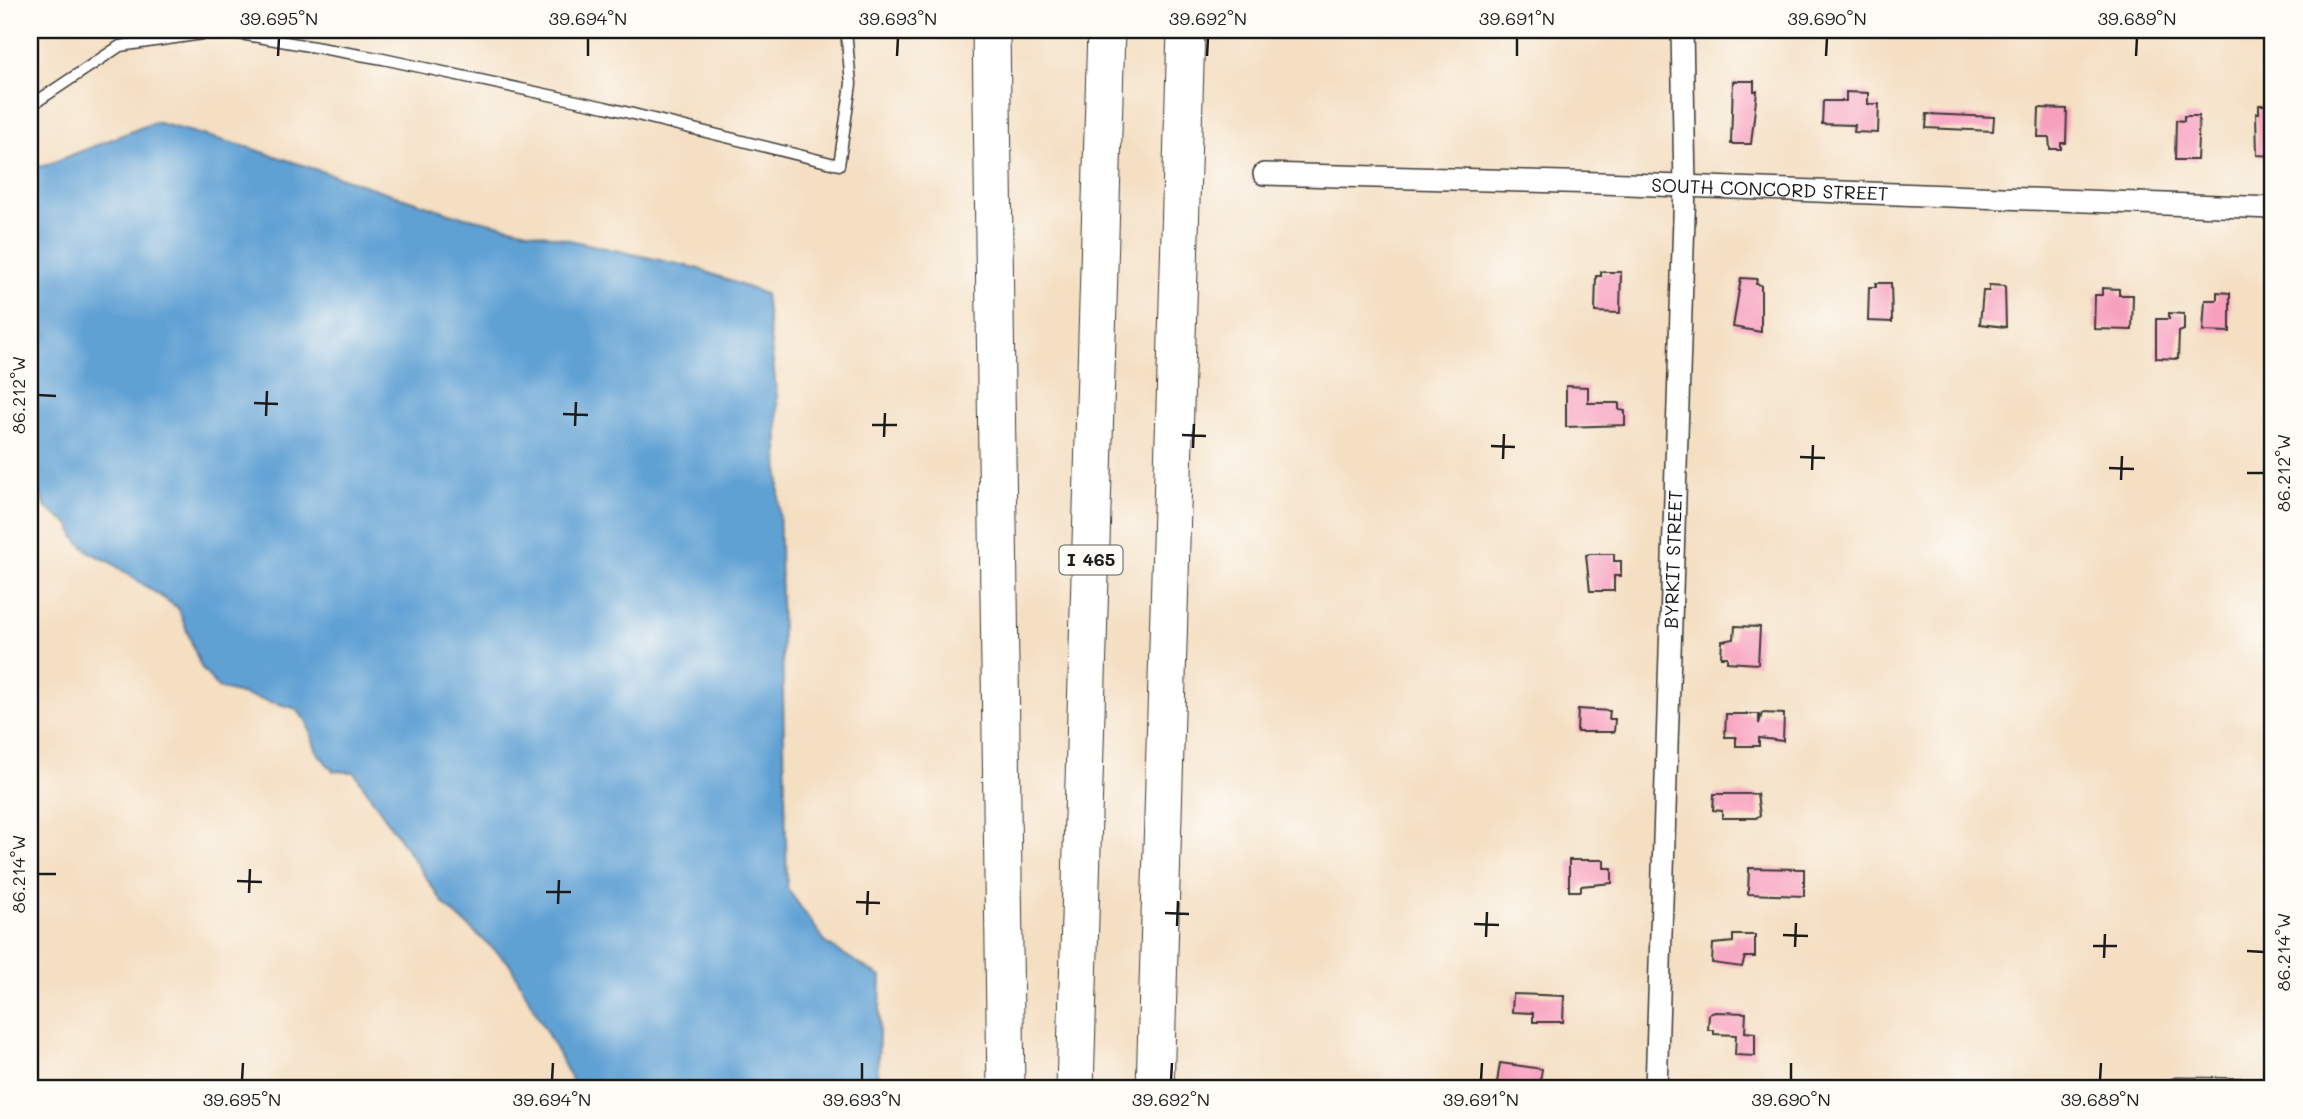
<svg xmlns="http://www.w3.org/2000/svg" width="2303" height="1119" font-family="Mali,sans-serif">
<rect width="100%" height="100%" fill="#fdfcf7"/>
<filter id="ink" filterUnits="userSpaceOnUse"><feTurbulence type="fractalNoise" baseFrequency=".0143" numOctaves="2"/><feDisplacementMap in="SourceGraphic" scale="14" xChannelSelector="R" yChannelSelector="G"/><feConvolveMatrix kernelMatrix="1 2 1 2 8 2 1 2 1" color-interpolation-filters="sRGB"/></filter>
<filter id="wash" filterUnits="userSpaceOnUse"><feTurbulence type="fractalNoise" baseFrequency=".00686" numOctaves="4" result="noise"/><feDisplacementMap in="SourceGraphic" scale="28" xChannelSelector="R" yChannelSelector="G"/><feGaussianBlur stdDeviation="1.57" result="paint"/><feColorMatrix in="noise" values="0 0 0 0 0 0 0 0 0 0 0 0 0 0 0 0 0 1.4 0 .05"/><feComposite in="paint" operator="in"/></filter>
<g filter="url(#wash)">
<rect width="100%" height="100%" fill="#f4dfc3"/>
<polygon fill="#61a1d4" stroke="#3e5e78" stroke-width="2" points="155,122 247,147 456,215 696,268 765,294 777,397 787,888 827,944 881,977 877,1089 577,1089 510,964 444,904 354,772 333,771 317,752 306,720 294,708 218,688 201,667 178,608 110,562 89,552 75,538 71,526 46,508 34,477 30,475 30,167 44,166"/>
<g id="blocks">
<g fill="#f79fbd">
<polygon points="1733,81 1754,81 1754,91 1757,91 1751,144 1731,144"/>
<polygon points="1846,92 1868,93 1868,104 1879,104 1878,133 1854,132 1855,125 1822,124 1823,101 1846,101"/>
<polygon points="2259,105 2273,105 2273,156 2257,155 2256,113 2259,113"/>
<polygon points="2039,108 2067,109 2066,143 2061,143 2061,149 2050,149 2049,137 2038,137"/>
<polygon points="1927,114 1994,117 1993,131 1926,128"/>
<polygon points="2184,116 2199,116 2197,160 2175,160 2176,120 2184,121"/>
<polygon points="1601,272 1621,272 1620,313 1595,312 1596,276 1601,276"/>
<polygon points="1741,278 1757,279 1756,284 1761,285 1761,332 1733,327"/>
<polygon points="1876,283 1891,283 1892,322 1868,321 1869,287 1876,287"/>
<polygon points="1989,285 2005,286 2006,327 1980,324 1983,291 1989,291"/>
<polygon points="2102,288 2119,289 2119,295 2133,295 2132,330 2094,329 2095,295 2102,295"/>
<polygon points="2217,292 2230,293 2230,332 2203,331 2205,300 2217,300"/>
<polygon points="2169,313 2184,314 2184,330 2179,332 2178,359 2156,358 2156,319 2169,319"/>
<polygon points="1566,386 1588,387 1588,403 1619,403 1619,410 1625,411 1625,425 1566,427"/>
<polygon points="1590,554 1614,554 1614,561 1621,561 1621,576 1614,576 1614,591 1590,591 1586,555"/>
<polygon points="1735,626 1760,627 1758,664 1727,662 1727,657 1721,657 1722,641 1734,639"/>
<polygon points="1578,709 1610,711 1609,719 1615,719 1614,732 1577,732"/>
<polygon points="1762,713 1784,714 1783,741 1759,738 1759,746 1736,746 1736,737 1725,737 1726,714 1759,714 1759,724"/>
<polygon points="1714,794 1757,794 1760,815 1756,818 1722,818 1722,811 1713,810"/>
<polygon points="1569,860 1604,860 1604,868 1612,868 1612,883 1581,886 1581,891 1569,891"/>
<polygon points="1749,868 1804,869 1804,896 1748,894"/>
<polygon points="1733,935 1755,935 1755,957 1745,957 1742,967 1712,963 1713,944 1733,942"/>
<polygon points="1513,994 1564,996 1563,1022 1533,1022 1533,1013 1512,1012"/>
<polygon points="1715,1012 1746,1013 1745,1032 1755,1033 1755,1056 1735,1055 1736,1035 1714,1034 1714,1030 1708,1030 1709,1014"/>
<polygon points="1500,1063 1542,1069 1539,1089 1496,1089"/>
</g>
</g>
</g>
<g filter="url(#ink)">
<use href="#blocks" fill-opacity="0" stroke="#3c3935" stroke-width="2"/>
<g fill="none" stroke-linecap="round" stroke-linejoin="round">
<g stroke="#3c3935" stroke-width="13">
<g id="lane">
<polyline points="30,106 120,46 223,31 383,59 605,107 839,165 851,84 846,30"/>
<polyline points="2165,1089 2176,1083 2273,1084"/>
</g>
</g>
<g stroke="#3c3935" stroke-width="24">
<g id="street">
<path id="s1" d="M 1264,174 L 1601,183 L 2273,208"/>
<path id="s2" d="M 1656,1089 L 1685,186 L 1682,30"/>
</g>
</g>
<g stroke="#3c3935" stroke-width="39">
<g id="highway">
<polyline points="991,30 1006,1089"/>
<polyline points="1075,1089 1106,30"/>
<polyline points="1155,1089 1186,30"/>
</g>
</g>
<use href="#lane" stroke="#fff" stroke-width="10"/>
<use href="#street" stroke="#fff" stroke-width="21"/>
<use href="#highway" stroke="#fff" stroke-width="37"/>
</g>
</g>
<path fill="none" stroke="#1c1c1c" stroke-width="2.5" d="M 278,56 L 279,38M 588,56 L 588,38M 897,56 L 898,38M 1207,56 L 1208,38M 1517,56 L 1517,38M 1826,56 L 1827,38M 2136,56 L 2137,38M 38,395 L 56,396M 254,403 L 278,404M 563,414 L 588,415M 266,416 L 267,391M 872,425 L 897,425M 575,426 L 576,402M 1182,435 L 1206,436M 884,437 L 885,413M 1491,446 L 1515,447M 1193,448 L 1194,424M 1800,457 L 1825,458M 1503,459 L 1504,434M 2109,468 L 2134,469M 1812,470 L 1813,445M 2247,473 L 2264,473M 2121,480 L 2122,456M 38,874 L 56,874M 237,881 L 262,882M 546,892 L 571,892M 249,893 L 250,869M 856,902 L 880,903M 558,904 L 559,880M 1165,913 L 1189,914M 867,915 L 868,891M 1474,924 L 1499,925M 1177,926 L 1178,901M 1783,935 L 1808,936M 1486,937 L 1487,912M 2093,946 L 2117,946M 1795,947 L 1796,923M 2247,951 L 2264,952M 2104,958 L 2105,934M 242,1080 L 243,1063M 552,1080 L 553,1063M 862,1080 L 862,1063M 1171,1080 L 1172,1063M 1481,1080 L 1482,1063M 1791,1080 L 1791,1063M 2100,1080 L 2101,1063"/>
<g text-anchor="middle" stroke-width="6" stroke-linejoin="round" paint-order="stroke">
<rect fill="#fdfcf7" stroke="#605f5e" stroke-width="2" x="1059.5" y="545.5" width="63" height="29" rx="5"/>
<g font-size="18" font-weight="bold" fill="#1c1c1c">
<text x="1091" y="566">I 465</text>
</g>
<g font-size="19" fill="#1c1c1c" stroke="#fdfcf7">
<text dy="7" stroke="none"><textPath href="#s1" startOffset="506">SOUTH CONCORD STREET</textPath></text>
<text dy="7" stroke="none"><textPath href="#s2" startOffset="530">BYRKIT STREET</textPath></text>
</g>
</g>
<rect width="2303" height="1119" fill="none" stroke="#fdfcf7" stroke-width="77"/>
<rect x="38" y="38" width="2226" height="1042" fill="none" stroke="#1c1c1c" stroke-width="2.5"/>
<g font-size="18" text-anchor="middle" fill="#1c1c1c">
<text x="279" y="25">39.695°N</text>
<text x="588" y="25">39.694°N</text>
<text x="898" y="25">39.693°N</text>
<text x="1208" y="25">39.692°N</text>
<text x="1517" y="25">39.691°N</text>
<text x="1827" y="25">39.690°N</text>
<text x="2137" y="25">39.689°N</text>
<text transform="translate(19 395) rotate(-90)" y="6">86.212°W</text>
<text transform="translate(2284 473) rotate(-90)" y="6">86.212°W</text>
<text transform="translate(19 874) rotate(-90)" y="6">86.214°W</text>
<text transform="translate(2284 952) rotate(-90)" y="6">86.214°W</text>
<text x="242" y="1106">39.695°N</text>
<text x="552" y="1106">39.694°N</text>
<text x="862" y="1106">39.693°N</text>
<text x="1171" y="1106">39.692°N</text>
<text x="1481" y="1106">39.691°N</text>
<text x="1791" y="1106">39.690°N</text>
<text x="2100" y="1106">39.689°N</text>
</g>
</svg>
